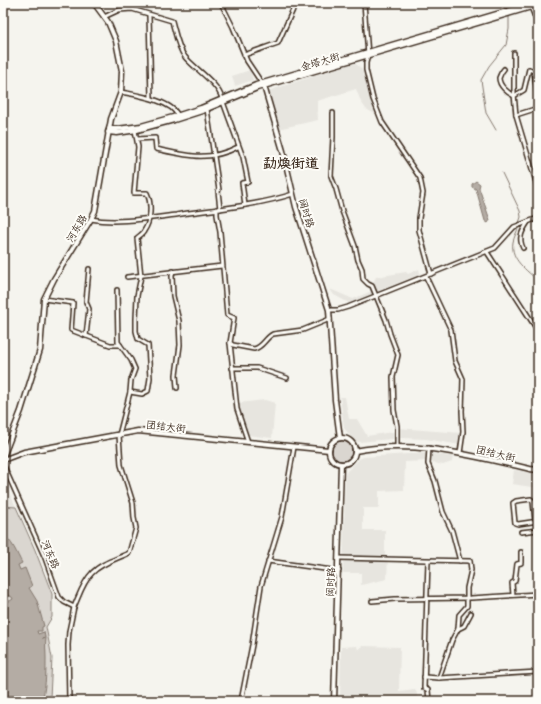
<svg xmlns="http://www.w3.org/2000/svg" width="541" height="704" font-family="'Playpen Sans','LXGW WenKai TC',sans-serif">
<rect width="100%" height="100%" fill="#f5f4ee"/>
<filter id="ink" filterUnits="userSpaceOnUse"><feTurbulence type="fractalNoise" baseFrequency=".025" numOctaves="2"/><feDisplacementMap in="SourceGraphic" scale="8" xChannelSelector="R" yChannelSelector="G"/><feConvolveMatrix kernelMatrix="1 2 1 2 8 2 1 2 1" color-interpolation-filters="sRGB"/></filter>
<g filter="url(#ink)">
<g fill="#e7e5df">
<polygon points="352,63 356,64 362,69 375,114 366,109 361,102 356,89 317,101 318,120 278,129 269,91 274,89"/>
<polygon points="250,70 253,80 235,86 232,76"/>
<polygon points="419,269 420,274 349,303 334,295 327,285 330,289 353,299 374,290 372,285 376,277 406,272 408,274"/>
<polygon points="340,397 345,397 349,419 357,419 367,436 398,431 398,428 461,433 460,445 426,439 402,438 359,442 355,441 352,438 344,428"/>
<polygon points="265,400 275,403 272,438 248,435 238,403"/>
<polygon points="423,453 453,456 452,462 443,465 426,461 405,462 404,490 379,491 379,508 363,508 363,530 385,530 385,556 388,556 387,579 361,585 361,573 343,573 345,475 347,471 359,459 364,457"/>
<polygon points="514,470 538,473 538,488 512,484"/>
<polygon points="3,479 16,507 3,506"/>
<polygon points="357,646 358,650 362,646 400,647 399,691 415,689 417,694 417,701 340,701 341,647"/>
</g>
<g fill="#dad6d0" stroke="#8a8077">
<circle cx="342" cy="451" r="10"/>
<polygon points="3,506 16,507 35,550 52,594 52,617 46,627 52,658 50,698 47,701 3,701"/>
</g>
<g fill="#b4aca4" stroke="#84786e">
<polygon points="476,181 480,184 479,188 490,220 488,223 485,221 476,189 472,187 472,184"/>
<path d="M 3,535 C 12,540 17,554 22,563 L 18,565 L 20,570 L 25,568 L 32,586 L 29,588 L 37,601 L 44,626 L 42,627 L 42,631 L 37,631 L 38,634 L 44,632 L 45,637 L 42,638 L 46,638 C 45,645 46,651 46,658 C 46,671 46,684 43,697 L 38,697 L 34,701 L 3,701 L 3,600 L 10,601 L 13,599 L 12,597 L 3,593 Z"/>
</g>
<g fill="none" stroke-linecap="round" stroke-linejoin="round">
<g stroke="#84786e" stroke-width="1">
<polyline points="508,3 508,8"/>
<polyline points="496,130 486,113 481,80 489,66 506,45 509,29 509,16"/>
<polyline points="502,173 520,211 521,217 519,223"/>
<path d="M 519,226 C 517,232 514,237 513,242 C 510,260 527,270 538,281"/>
</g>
<g stroke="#3b2a1e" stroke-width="6">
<g id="minor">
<polyline points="221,3 233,27 247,61 263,85"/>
<polyline points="364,3 368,55 366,63 366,70 373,99 382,122 420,178 423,193 419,218 419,230 431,274"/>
<polyline points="531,7 538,25"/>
<polyline points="149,15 151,98"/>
<path d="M 104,17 L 119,10 L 132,9 L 172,21 C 175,32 178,48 185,57 C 194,68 219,84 222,99"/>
<polyline points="514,53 514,94 516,115 538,189"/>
<polyline points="244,55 278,43 296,3"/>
<path d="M 504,69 C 502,71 500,75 499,78 C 499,86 508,93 514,96 L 524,90 L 529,69 L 534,71 L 538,100"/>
<path d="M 121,92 C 136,95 172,100 178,116"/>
<polyline points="223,102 243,157 248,182 242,183 245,205"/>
<polyline points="207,109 219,190 218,191 220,209"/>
<polyline points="333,113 333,137 331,176 336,189 342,211 355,246 358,260 362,269 363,279 368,284 372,286 386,320 390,334 398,355 393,377 394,410 397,426 397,447"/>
<polyline points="516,115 538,108"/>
<path d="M 137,139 L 155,138 L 156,149 C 188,156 208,162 238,147"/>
<polyline points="217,209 217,215 220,232 227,315 234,318 230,343 237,409 248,442"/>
<path d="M 91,219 C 116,224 151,218 176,215 C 215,209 255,206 293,194"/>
<path d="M 523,248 C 518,238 522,231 528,222"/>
<polyline points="487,252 538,331"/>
<polyline points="173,271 172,276 173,296 179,321 180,345 176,375 177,388"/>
<polyline points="127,277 222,266"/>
<polyline points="426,277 451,330 455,361 463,379 462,411 463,432 460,453"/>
<polyline points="44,299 73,303 71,330 110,345 120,345"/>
<polyline points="329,310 338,310 348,307 495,248 514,227 538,218"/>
<polyline points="86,336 89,309 86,302 89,269"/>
<path d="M 230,343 L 233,345 L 254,349 C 263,347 265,338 273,334 L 303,330 L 330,319"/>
<polyline points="232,368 257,368 287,378"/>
<path d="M 130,392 L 142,394 L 148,391 L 150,378 L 148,345 L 138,339 L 136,331 L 136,319 L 137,296 L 141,276 L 137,238 C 139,236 143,234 144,231 C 151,221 152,204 147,193 L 134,193 L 138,147 L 135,130"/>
<polyline points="429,448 428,464 435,481 443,512 452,531 460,561"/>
<polyline points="3,464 45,558 59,597 64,602 74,607 69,631 68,645 69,701"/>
<polyline points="535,521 533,501 531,499 516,501 513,503 515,523 518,524 538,521"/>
<polyline points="521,532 538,530"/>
<polyline points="339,558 470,561 471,570 467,588 467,606 459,615 458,629 452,640 439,678"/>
<polyline points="268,561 339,571"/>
<polyline points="428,561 424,688 428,690 429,701"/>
<polyline points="513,595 512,583 515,581 517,564 521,563 521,552"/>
<polyline points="372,601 395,599 471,598 538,594"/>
<path d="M 74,607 C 79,596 83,582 92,573 C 101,563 117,559 129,553 L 136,528 L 134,518 L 133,503 L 121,465 L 119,435 L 130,392 L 131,380 L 135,369 L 131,360 L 118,342 L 117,290"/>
<polyline points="458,629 464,626 471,613"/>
<polyline points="424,677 439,678 538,672"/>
<polyline points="241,701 252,645 261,586 282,517 294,447"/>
</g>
</g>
<g stroke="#3b2a1e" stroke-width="7">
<g id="major">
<polyline points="264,86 283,151 296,207 329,310 335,400 340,438"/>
<polyline points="109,129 117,129 141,126 173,117 201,108 256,85 534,3"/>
<polyline points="108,132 117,133 137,130 174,120 202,111 257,88 538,5"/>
<circle cx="342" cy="451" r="13"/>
<path d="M 355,451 C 414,439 473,456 530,469 L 538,470"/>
<polyline points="3,457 21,411 40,350 44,299 54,279 91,219 95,211 111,119 121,92 122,71 116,41 108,22 94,3"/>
<polyline points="3,460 24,452 138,431 329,450"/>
<polyline points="334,701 341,464"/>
</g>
</g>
<use href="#minor" stroke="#fdfcf7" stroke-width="3"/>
<use href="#major" stroke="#fdfcf7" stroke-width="4"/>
</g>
</g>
<g text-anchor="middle" stroke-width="4" stroke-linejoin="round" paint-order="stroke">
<g font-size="10" fill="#3b2a1e" stroke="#fdfcf7">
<text transform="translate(320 61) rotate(-17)" y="4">金塔大街</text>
<text transform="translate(307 213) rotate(73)" y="4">阔时路</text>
<text transform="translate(76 228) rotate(-59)" y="4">河东路</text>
<text transform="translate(166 426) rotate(6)" y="4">团结大街</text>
<text transform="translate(496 453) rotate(13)" y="4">团结大街</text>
<text transform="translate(51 554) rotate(67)" y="4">河东路</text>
<text transform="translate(330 582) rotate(-88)" y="4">阔时路</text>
</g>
<g font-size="14" font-weight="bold" fill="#3b2a1e" stroke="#fdfcf7">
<text x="291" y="168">勐焕街道</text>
</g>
</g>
<rect width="541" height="704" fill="none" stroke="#fdfcf7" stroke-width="16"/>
<rect x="8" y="8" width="525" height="688" fill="none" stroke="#3b2a1e" stroke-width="1.5" filter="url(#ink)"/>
</svg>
